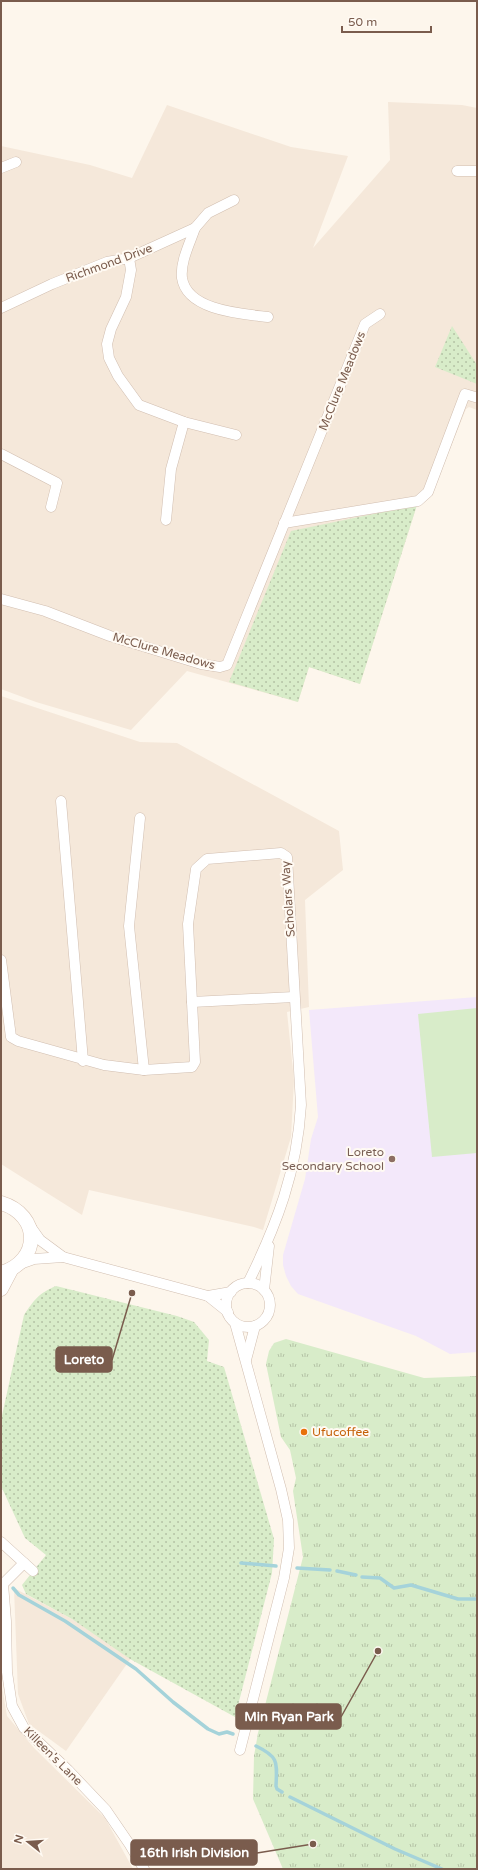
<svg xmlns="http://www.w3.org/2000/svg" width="478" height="1870" font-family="'Varela Round',sans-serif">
<defs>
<pattern id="grass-dots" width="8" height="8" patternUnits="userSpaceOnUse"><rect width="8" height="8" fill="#d8ecc9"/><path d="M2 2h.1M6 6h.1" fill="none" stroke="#b4c2a5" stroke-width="1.8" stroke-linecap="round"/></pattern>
<pattern id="park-tufts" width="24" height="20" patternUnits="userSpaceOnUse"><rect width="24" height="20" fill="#d8ecc9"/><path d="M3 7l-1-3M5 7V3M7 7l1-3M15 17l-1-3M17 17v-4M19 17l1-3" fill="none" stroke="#b4c2a5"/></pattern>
</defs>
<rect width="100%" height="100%" fill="#fdf6ec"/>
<g fill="#f5e8da">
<polygon points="388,102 462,105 477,108 477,410 469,407 466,409 431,496 417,505 360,684 309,667 298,702 187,671 131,730 36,702 1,689 1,146 90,165 132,178 167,105 291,147 348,156 313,248 390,160"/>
<polygon points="1,696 140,742 177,743 339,831 343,870 305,900 309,1007 287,1012 294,1080 291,1137 263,1230 254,1227 89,1190 82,1215 1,1164"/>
<polygon points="14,1588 72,1619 131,1658 66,1751 29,1724 18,1694"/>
<polygon points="1,1681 7,1716 34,1748 105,1818 133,1869 1,1869"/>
</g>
<polygon fill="#f3e8fa" points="477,997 477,1352 450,1354 416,1336 298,1294 291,1286 286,1276 283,1265 283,1255 305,1179 311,1139 318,1117 309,1010"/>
<g fill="url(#grass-dots)">
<polygon points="452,326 477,365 477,384 435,367"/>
<polygon points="417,505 360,684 309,667 298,702 229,682 291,531"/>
<path d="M 56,1286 L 177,1316 L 194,1322 L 209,1340 L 207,1361 L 224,1367 L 274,1539 L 272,1573 L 235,1717 L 130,1659 L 72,1619 L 26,1594 L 22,1585 L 46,1555 L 25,1538 L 1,1486 L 1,1420 L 24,1315 C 34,1300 39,1293 56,1286 Z"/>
</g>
<polygon fill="url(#park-tufts)" points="286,1339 424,1378 477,1376 477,1869 283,1869 253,1799 254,1756 258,1733 303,1557 293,1491 296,1478 290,1450 281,1437 266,1364 269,1351 274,1343"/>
<polygon fill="#d8ecc9" points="477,1008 477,1153 432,1157 418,1014"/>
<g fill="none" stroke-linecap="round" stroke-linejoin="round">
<g stroke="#a5d3da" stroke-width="3.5">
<polyline points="241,1563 276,1566"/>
<polyline points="297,1568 330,1570"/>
<polyline points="337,1571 356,1575"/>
<polyline points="362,1577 380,1578 394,1588 411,1585 458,1599 477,1599"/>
<polyline points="13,1588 19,1595 65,1621 136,1669 173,1702 208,1729 219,1734 227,1732 233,1734"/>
<path d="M 256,1746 C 279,1757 277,1762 276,1786 L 277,1789 L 282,1792"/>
<polyline points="290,1797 395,1849 442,1869"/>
</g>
<g stroke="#d1beb0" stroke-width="11">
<g id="minor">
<polyline points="1,168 16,162"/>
<polyline points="457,171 477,171"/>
<path d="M 195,228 C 190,243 180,262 182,278 C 187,311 243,314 268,317"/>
<polyline points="129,258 131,270 126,297 111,329 107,344 109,358 118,376 139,405 184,422 236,435"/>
<polyline points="1,308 52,284 107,262 129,258 195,228 208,213 234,200"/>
<polyline points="1,454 57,483 51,507"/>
<polyline points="166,520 171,469 184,422"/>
<polyline points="284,523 418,501 428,492 465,394 475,397"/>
<polyline points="1,599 45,611 110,636 201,664 220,667 227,665 365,324 380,314"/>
<polyline points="61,801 83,1061"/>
<polyline points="140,818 129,926 144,1070"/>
<polyline points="1,960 11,1037 18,1041 104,1065 144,1070 192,1067 195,1062 192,1002"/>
<polyline points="30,1226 40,1240 63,1257"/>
<polyline points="20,1264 34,1259 63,1257 208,1296 231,1292"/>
<path d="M 248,1283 C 277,1224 297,1172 301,1105 L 287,857 L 281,853 L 207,859 L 196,869 L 188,924 L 192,1002 L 294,997"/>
<circle cx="248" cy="1305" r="22"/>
<polyline points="264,1290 269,1246"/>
<polyline points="208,1296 228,1312"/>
<polyline points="235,1323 281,1489 288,1520 289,1548 284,1578 240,1750"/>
<polyline points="246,1360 255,1326"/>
<polyline points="1,1542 33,1571"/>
<polyline points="24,1563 3,1584 6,1621 7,1672 12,1706 24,1728 68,1770 106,1810 130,1845 144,1869"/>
</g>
</g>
<g stroke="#d6c0b0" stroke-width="15">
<g id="secondary">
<path d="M 1,1203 C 41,1215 41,1261 1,1273"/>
<polyline points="1,1289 11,1270"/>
</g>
</g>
<use href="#minor" stroke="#fff" stroke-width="10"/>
<use href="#secondary" stroke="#fff" stroke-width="14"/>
</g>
<circle fill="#8d6e63" stroke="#fffaf3" stroke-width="1.5" cx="392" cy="1159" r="4"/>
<circle fill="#e8710a" stroke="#fffaf3" stroke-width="1.5" cx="304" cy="1432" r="4"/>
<g text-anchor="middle" stroke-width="4" stroke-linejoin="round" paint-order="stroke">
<g font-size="12" fill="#7a5c4d" stroke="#fffaf3">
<text transform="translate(109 263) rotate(-20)" y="4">Richmond Drive</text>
<text transform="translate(342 381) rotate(-68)" y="4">McClure Meadows</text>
<text transform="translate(164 651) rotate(16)" y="4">McClure Meadows</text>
<text transform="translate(288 899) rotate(-94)" y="4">Scholars Way</text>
<text transform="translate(53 1756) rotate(45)" y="4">Killeen's Lane</text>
</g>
<g font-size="12" fill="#785e54" stroke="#fffaf3" text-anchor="end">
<text x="384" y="1156">Loreto<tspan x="384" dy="14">Secondary School</tspan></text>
</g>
<g font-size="12" fill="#c56008" stroke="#fffaf3" text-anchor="start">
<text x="312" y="1436">Ufucoffee</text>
</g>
</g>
<path fill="none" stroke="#7a5c4d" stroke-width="1.5" d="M132 1293L112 1360M378 1651L341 1717M313 1844L257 1853"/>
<g fill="#7a5c4d" stroke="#fffaf3" stroke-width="1.5">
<circle cx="132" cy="1293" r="4"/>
<circle cx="378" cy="1651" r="4"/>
<circle cx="313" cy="1844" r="4"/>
</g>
<g fill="#7a5c4d" stroke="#7a5c4d" stroke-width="1.5">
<rect x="56" y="1347" width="56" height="25" rx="4"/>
<rect x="236" y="1704" width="105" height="25" rx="4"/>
<rect x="131" y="1840" width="126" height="25" rx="4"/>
</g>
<g font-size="13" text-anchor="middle" font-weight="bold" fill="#fff">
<text x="84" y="1364">Loreto</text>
<text x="289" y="1721">Min Ryan Park</text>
<text x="194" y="1857">16th Irish Division</text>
</g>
<rect width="478" height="1870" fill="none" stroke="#7a5c4d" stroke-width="4"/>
<g transform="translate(28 1842) rotate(287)" stroke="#fffaf3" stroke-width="3" paint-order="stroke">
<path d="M0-3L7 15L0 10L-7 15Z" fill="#7a5c4d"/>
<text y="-6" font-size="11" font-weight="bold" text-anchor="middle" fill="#7a5c4d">N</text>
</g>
<path d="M342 26v6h89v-6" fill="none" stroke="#7a5c4d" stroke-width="2"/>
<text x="348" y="26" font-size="12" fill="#7a5c4d" stroke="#fffaf3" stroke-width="3" paint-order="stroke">50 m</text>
</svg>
